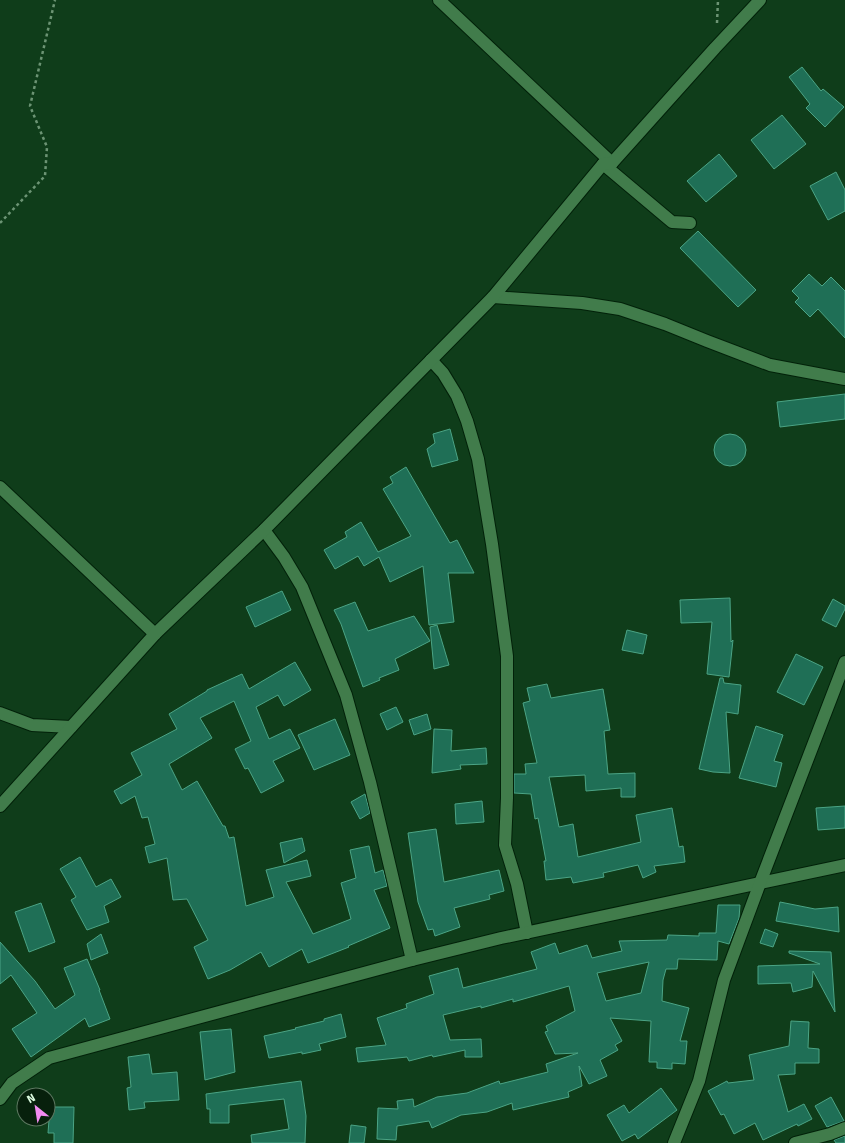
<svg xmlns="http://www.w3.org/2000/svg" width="845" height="1143" font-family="'Fira Sans',sans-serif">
<rect width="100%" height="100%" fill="#0f3d1a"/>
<g fill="#1f6f56" stroke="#4ba485" fill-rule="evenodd">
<polygon points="802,67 821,91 823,89 844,107 825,127 806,108 810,104 789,77"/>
<polygon points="782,115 806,144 774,169 751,140"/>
<polygon points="719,154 737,176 706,202 687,181"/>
<polygon points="836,172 845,190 845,211 828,220 810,186"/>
<polygon points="698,231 756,290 738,307 680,248"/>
<polygon points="809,274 822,286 831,277 845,291 845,338 818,309 810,317 795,302 799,298 792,291"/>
<polygon points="845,394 845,419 780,427 777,402"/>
<polygon points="450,429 458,460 432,467 427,449 435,443 433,434"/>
<circle cx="730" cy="450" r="16"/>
<polygon points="406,467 450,543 457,540 474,573 448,573 454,622 429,625 423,566 390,582 379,557 364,566 358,556 335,569 324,550 347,537 345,532 361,522 378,552 411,536 383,489 393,483 390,477"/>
<polygon points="282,591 291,610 255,627 246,607"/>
<polygon points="730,598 731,642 733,640 729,677 707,674 712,622 681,623 680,600"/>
<polygon points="833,599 845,606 845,609 836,627 822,620"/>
<polygon points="355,602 368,631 414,616 430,641 395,659 399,670 379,678 380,680 363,687 341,624 334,610"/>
<polygon points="437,625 449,665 434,669 430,627"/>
<polygon points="627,630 647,635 643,654 622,650"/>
<polygon points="796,654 823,667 804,705 777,692"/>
<polygon points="295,662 311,690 284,706 278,695 256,707 269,739 290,729 300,748 273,761 284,781 261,793 248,768 245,769 235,749 251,741 234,701 200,718 212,738 169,764 182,790 197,781 223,826 225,826 229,838 234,837 246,906 274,897 266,870 307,860 311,876 286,882 313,934 351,919 341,883 356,878 350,850 369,846 375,873 383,870 387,886 374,890 390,928 348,946 349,947 308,963 302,949 269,967 261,952 230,970 208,979 194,947 208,940 187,899 173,900 167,858 149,863 145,847 155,844 148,817 142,818 135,796 121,804 114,791 142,775 131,753 177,729 169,714 207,691 207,690 242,674 249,689"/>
<polygon points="720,678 723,678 724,683 741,685 738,714 726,712 730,773 713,772 699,769"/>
<polygon points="547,684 551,698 603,689 610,730 604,731 608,774 635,773 635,797 621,797 621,788 586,791 585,775 549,777 559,827 573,824 578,857 641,842 636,815 672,808 679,847 683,846 685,862 654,866 656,872 643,878 638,865 603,873 604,877 573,883 571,877 546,880 544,861 546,861 538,818 535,819 531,794 514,793 514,774 526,774 525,764 537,763 523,703 530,701 527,688"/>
<polygon points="396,707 403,722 387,730 380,714"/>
<polygon points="427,714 431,729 414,735 409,720"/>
<polygon points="335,719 350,755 314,770 298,735"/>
<polygon points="756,726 783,735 774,761 782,763 776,787 739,778"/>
<polygon points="434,729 452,730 451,751 486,748 487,764 460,765 461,769 432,773"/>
<polygon points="365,794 370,813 360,819 351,802"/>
<polygon points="482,801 484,822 456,824 455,804"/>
<polygon points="845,806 845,828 818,830 816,808"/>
<polygon points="436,829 444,882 499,870 504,891 489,895 490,899 454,908 460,927 435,936 433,929 428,930 418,902 408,833"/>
<polygon points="302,838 305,851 284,863 280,843"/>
<polygon points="80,857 96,887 111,879 121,897 104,906 109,922 87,930 71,900 76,897 60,869"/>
<polygon points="780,902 815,909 838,907 839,932 776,921"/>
<polygon points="41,903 55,942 29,952 15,912"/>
<path d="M 718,905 L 740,905 L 739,918 L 729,944 L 718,941 L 717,960 L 678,959 L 677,969 L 666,969 L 663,980 L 662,1001 L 689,1008 L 680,1041 L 687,1041 L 685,1064 L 672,1063 L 672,1069 L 657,1068 L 657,1062 L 649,1062 L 651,1021 L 610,1018 L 622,1041 L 615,1045 L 618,1050 L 600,1060 L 607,1076 L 589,1084 L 579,1066 L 582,1086 L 568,1092 L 569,1097 L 513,1110 L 512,1103 L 487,1112 L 461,1115 L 432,1128 L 429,1121 L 397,1126 L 396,1140 L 377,1139 L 378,1108 L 398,1109 L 397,1101 L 413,1099 L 414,1107 L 437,1097 L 467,1093 L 499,1081 L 500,1084 L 548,1072 L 546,1064 L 578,1053 L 555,1054 L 545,1032 L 548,1031 L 546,1026 L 575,1011 L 569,986 L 513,1002 L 513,999 L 481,1008 L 481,1006 L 443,1015 L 450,1040 L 481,1039 L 482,1057 L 465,1057 L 465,1050 L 433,1057 L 432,1055 L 409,1061 L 407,1057 L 358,1062 L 356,1048 L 386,1045 L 377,1018 L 407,1008 L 406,1004 L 434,994 L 429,976 L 458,968 L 463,988 L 537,969 L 531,952 L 555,943 L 559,954 L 587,945 L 592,958 L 622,951 L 619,941 L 667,940 L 668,935 L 699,936 L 699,933 L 716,933 ZM 649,962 L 641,993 L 606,1001 L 597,973 Z"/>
<polygon points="765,929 778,934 773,947 760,943"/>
<polygon points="101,934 108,953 91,960 87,944"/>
<polygon points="0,942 35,981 55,1009 75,995 64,968 87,959 100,990 99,990 110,1019 89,1027 85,1018 31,1057 12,1029 37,1013 11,975 0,984"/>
<polygon points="789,951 831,952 835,1012 813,971 812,987 793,992 791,983 758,984 758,966 820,964 789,953"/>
<polygon points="341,1014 346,1037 319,1044 321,1050 302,1054 302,1052 269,1058 264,1036 296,1029 295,1028 324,1021 324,1019"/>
<polygon points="791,1021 809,1022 808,1048 819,1049 819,1063 795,1063 795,1074 778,1075 788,1112 804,1104 812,1119 798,1126 797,1124 763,1140 755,1123 734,1134 724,1114 721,1115 708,1091 727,1081 728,1083 754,1080 749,1055 789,1046"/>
<polygon points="231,1029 235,1072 205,1080 200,1032"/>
<polygon points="149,1054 152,1074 177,1072 179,1100 144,1102 145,1108 129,1110 127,1088 131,1087 128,1057"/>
<polygon points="301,1081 306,1116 305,1143 252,1143 251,1135 289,1129 284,1099 229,1105 229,1123 210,1123 210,1109 207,1109 206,1094"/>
<polygon points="661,1088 677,1110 638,1139 635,1134 622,1141 607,1115 624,1105 629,1113"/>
<polygon points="831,1097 844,1121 827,1127 815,1106"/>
<polygon points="50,1107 74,1107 73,1143 54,1143 54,1133 48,1133"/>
<polygon points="351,1125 366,1127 364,1143 349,1143"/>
<polygon points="845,1136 845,1143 836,1143 834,1140"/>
</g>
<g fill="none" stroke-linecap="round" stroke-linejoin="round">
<g stroke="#022109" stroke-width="14">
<g id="minor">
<polyline points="439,0 612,163"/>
<polyline points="603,164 672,222 690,223"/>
<polyline points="493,297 582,303 620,309 665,324 707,341 770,365 845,379"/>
<polyline points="431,360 443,373 457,396 467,421 478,459 492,544 507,656 507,798 505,845 517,884 527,933"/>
<polyline points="0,487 155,634"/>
<polyline points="264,530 284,557 302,587 346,695 370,782 412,960"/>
<polyline points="0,713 32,725 71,727"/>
<polyline points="0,806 155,634 264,530 493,297 603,164 612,163 715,48 760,0"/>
<polyline points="0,1099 12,1083 49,1058 412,960 501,938 845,865"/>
<polyline points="674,1143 699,1081 724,980 760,883 845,662"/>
<polyline points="795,1143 830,1134 845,1128"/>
</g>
</g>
<g stroke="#6c9474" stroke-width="2.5" stroke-dasharray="3 3" stroke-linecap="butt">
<polyline points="717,23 718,0"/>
<polyline points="0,223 45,176 47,147 30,106 55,0"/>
</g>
<use href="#minor" stroke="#417c4b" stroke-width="12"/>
</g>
<g transform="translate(36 1107) rotate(330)"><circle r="19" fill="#07200c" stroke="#5d7861"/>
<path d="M0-3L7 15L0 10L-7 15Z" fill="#f38af1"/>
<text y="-6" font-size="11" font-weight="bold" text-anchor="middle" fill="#defde1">N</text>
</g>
</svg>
